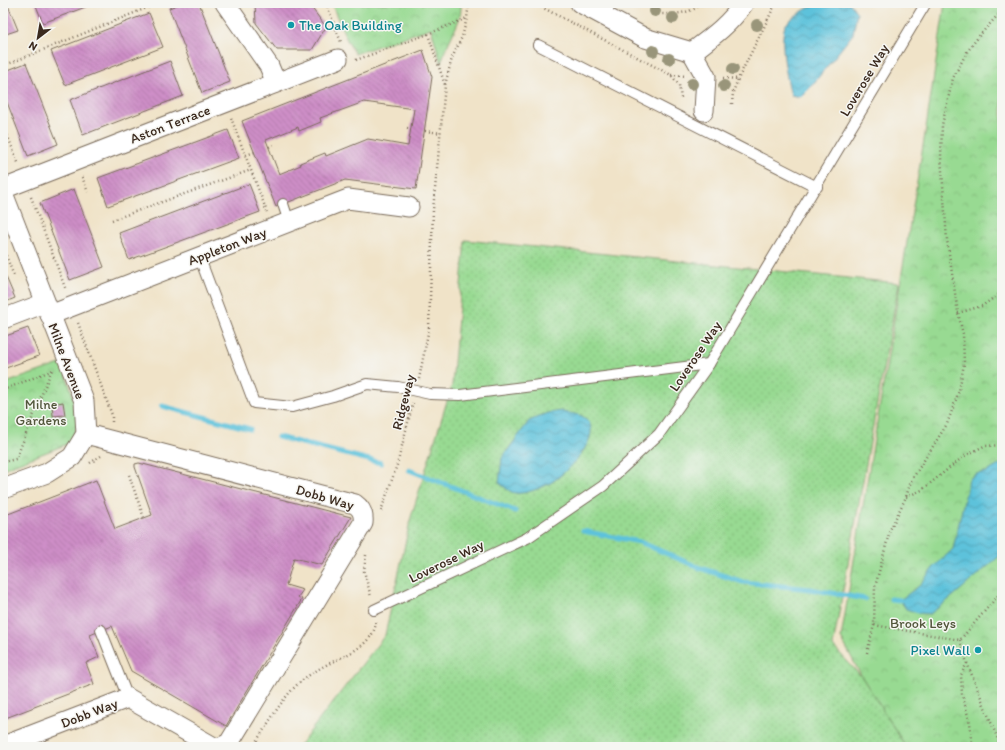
<svg xmlns="http://www.w3.org/2000/svg" width="1005" height="750" font-family="Itim,sans-serif">
<defs>
<pattern id="grass-dots" width="8" height="8" patternUnits="userSpaceOnUse"><rect width="8" height="8" fill="#98da92"/><path d="M2 2h.1M6 6h.1" fill="none" stroke="#84bb7d" stroke-width="1.8" stroke-linecap="round"/></pattern>
<pattern id="park-crowns" width="20" height="18" patternUnits="userSpaceOnUse"><rect width="20" height="18" fill="#98da92"/><path d="M2 6a3 3 0 1 1 6 0M12 15a3 3 0 1 1 6 0" fill="none" stroke="#84bb7d"/></pattern>
<pattern id="water-waves" width="16" height="10" patternUnits="userSpaceOnUse"><rect width="16" height="10" fill="#5dc2db"/><path d="M0 5q4-4 8 0t8 0" fill="none" stroke="#4e9eb1"/></pattern>
<pattern id="building-back-hatch" width="6" height="6" patternUnits="userSpaceOnUse"><rect width="6" height="6" fill="#ce8ec7"/><path d="M-1 5l2 2M0 0l6 6M5-1l2 2" fill="none" stroke="#a874a1"/></pattern>
</defs>
<rect width="100%" height="100%" fill="#f6f6f2"/>
<filter id="ink" filterUnits="userSpaceOnUse"><feTurbulence type="fractalNoise" baseFrequency=".025" numOctaves="2"/><feDisplacementMap in="SourceGraphic" scale="8" xChannelSelector="R" yChannelSelector="G"/><feConvolveMatrix kernelMatrix="1 2 1 2 8 2 1 2 1" color-interpolation-filters="sRGB"/></filter>
<filter id="wash" filterUnits="userSpaceOnUse"><feTurbulence type="fractalNoise" baseFrequency=".012" numOctaves="4" result="noise"/><feDisplacementMap in="SourceGraphic" scale="16" xChannelSelector="R" yChannelSelector="G"/><feGaussianBlur stdDeviation="0.9" result="paint"/><feColorMatrix in="noise" values="0 0 0 0 0 0 0 0 0 0 0 0 0 0 0 0 0 1.4 0 .05"/><feComposite in="paint" operator="in"/></filter>
<g filter="url(#wash)">
<rect width="100%" height="100%" fill="#f0e3c8"/>
<polygon fill="url(#grass-dots)" stroke="#6a8258" points="465,240 899,283 833,646 862,677 906,747 298,747 385,635 411,517 452,385"/>
<g fill="url(#park-crowns)" stroke="#6a8258">
<path d="M 331,3 L 461,3 C 462,18 455,29 449,42 C 446,49 443,56 441,63 L 431,28 L 355,54 L 347,40 Z"/>
<polygon points="945,3 1002,3 1002,747 906,747 862,677 841,638 925,134"/>
<polygon points="60,364 66,374 80,419 70,443 3,469 3,384"/>
</g>
<g fill="url(#water-waves)" stroke="#4c767c">
<path d="M 819,3 L 850,3 L 857,13 L 853,34 L 809,89 L 801,97 L 791,95 C 787,80 779,41 785,26 C 789,18 810,6 819,3 Z"/>
<path d="M 561,411 C 571,415 581,412 588,421 C 602,438 566,473 552,482 C 544,487 524,495 515,493 C 509,492 504,486 499,483 L 502,458 L 529,421 L 547,413 Z"/>
<polygon points="1002,463 1002,554 952,597 930,614 918,613 906,609 900,600 919,586 934,567 953,549 969,479 976,474 987,472"/>
</g>
<g fill="none" stroke-linecap="round" stroke-linejoin="round">
<g stroke="#5dc2db" stroke-width="5">
<polyline points="162,406 250,429"/>
<polyline points="278,437 381,463"/>
<polyline points="409,470 515,511"/>
<polyline points="583,531 640,542 700,568 743,582 810,589 865,599"/>
<polyline points="891,599 900,600"/>
</g>
</g>
<g id="blocks">
<g fill="url(#building-back-hatch)" fill-rule="evenodd">
<polygon points="3,3 7,3 18,30 3,35"/>
<polygon points="35,3 96,3 43,23"/>
<polygon points="182,3 199,3 230,82 202,93 169,8"/>
<polygon points="255,3 308,3 326,27 312,50 277,50 256,23"/>
<polygon points="149,13 163,47 65,85 51,51"/>
<path d="M 423,50 L 432,77 L 416,189 L 345,180 L 276,207 L 242,121 ZM 364,102 L 414,109 L 408,146 L 368,139 L 326,156 L 325,153 L 300,163 L 301,165 L 279,174 L 266,140 L 298,127 L 299,131 L 321,122 L 320,118 Z"/>
<polygon points="170,61 183,96 83,135 70,100"/>
<polygon points="26,63 58,144 28,156 3,92 3,72"/>
<polygon points="228,130 239,158 108,206 98,178"/>
<polygon points="249,184 260,212 129,260 119,233"/>
<polygon points="74,189 104,267 70,280 40,203"/>
<polygon points="3,270 15,298 3,303"/>
<polygon points="28,328 39,356 3,369 3,337"/>
<polygon points="63,402 65,415 53,416 52,404"/>
<polygon points="139,463 351,517 322,565 294,558 286,585 303,590 298,597 302,599 226,726 131,671 112,626 90,635 99,657 86,663 94,684 3,719 3,516 96,480 115,529 152,515 135,467 135,464"/>
</g>
</g>
</g>
<g filter="url(#ink)">
<use href="#blocks" fill-opacity="0" stroke="#7a6b5a" stroke-width="1"/>
<g fill="none" stroke-linecap="round" stroke-linejoin="round">
<g stroke="#7a6b5a" stroke-width="12">
<g id="lane">
<polyline points="604,16 611,3"/>
<polyline points="538,45 817,187"/>
<polyline points="283,204 289,222"/>
<polyline points="202,264 254,403 292,407 333,396 367,384 398,387 430,394 460,395 709,364"/>
<polyline points="374,610 527,538 603,486 659,434 709,364 926,3"/>
<polyline points="101,630 128,698"/>
</g>
</g>
<g stroke="#7a6b5a" stroke-width="21">
<g id="street">
<polyline points="225,3 269,66 276,83"/>
<path d="M 580,3 L 645,38 L 692,52 C 712,37 730,24 744,3"/>
<polyline points="692,52 706,77 704,111"/>
<polyline points="3,189 338,59"/>
<polyline points="3,193 84,401 86,434 72,457 47,473 3,489"/>
<polyline points="50,315 348,199 409,207"/>
<polyline points="3,319 45,303"/>
<path d="M 86,434 L 355,504 C 362,509 364,514 363,523 L 229,743 L 221,747"/>
<polyline points="3,746 128,698 214,747"/>
</g>
</g>
<g stroke="#7a6b5a" stroke-width="2.5" stroke-dasharray="1 3" stroke-linecap="butt">
<polyline points="326,3 341,42"/>
<polyline points="534,3 671,75 679,85 681,98"/>
<path d="M 642,3 L 652,8 L 658,14 C 678,14 688,14 704,3"/>
<polyline points="652,8 655,3"/>
<polyline points="1002,13 997,16 979,36 967,52 953,78 942,125 941,157 947,240 958,313 963,334 964,364 959,391 947,424 911,481 906,497 890,530 875,587 874,625 960,640 1002,591"/>
<polyline points="428,34 445,85"/>
<polyline points="356,60 428,34 467,18"/>
<polyline points="3,66 159,3"/>
<polyline points="671,75 686,76"/>
<polyline points="723,78 738,79"/>
<polyline points="732,104 733,92 738,79 776,3"/>
<polyline points="231,118 267,212"/>
<polyline points="3,124 19,165"/>
<polyline points="407,128 411,129"/>
<polyline points="425,131 441,133"/>
<polyline points="269,147 273,145"/>
<polyline points="246,155 255,152"/>
<polyline points="82,177 88,192"/>
<polyline points="31,197 66,290"/>
<polyline points="112,220 251,170"/>
<polyline points="3,248 14,276"/>
<polyline points="958,313 982,306 1002,292"/>
<polyline points="78,323 112,415 112,424"/>
<polyline points="419,379 429,328 433,210 445,85 452,58 462,37 467,18 469,3"/>
<polyline points="3,390 53,370"/>
<polyline points="3,462 16,459 52,369"/>
<polyline points="90,463 101,456"/>
<polyline points="129,475 144,518"/>
<polyline points="906,497 922,490 963,457 984,446 1002,445"/>
<polyline points="381,511 397,465 413,403"/>
<polyline points="366,555 364,571 371,597"/>
<polyline points="960,640 967,663 1001,747"/>
<polyline points="867,653 874,625"/>
<polyline points="967,663 961,675 962,694 970,723 973,747"/>
<path d="M 252,747 C 268,726 279,701 299,683 C 305,677 313,673 319,669 C 338,657 373,649 376,622"/>
</g>
<use href="#lane" stroke="#fff" stroke-width="10"/>
<use href="#street" stroke="#fff" stroke-width="19"/>
</g>
<g fill="#99957a">
<circle cx="655" cy="11" r="6"/>
<circle cx="673" cy="18" r="6"/>
<circle cx="757" cy="25" r="6"/>
<circle cx="653" cy="51" r="6"/>
<circle cx="669" cy="59" r="6"/>
<circle cx="733" cy="69" r="6"/>
<circle cx="692" cy="84" r="6"/>
<circle cx="724" cy="86" r="6"/>
</g>
</g>
<g fill="#0f9aa8" stroke="#f6f6f2" stroke-width="1.5">
<circle cx="291" cy="25" r="4"/>
<circle cx="978" cy="650" r="4"/>
</g>
<g text-anchor="middle" stroke-width="3" stroke-linejoin="round" paint-order="stroke">
<g font-size="14" fill="#0d838f" stroke="#f6f6f2" text-anchor="start">
<text x="299" y="30">The Oak Building</text>
<text x="970" y="655" text-anchor="end">Pixel Wall</text>
</g>
<g font-size="14" fill="#3b2a1e" stroke="#f6f6f2">
<text transform="translate(864 80) rotate(-59)" y="5">Loverose Way</text>
<text transform="translate(170 124) rotate(-21)" y="5">Aston Terrace</text>
<text transform="translate(227 246) rotate(-21)" y="5">Appleton Way</text>
<text transform="translate(695 356) rotate(-56)" y="5">Loverose Way</text>
<text transform="translate(67 361) rotate(69)" y="5">Milne Avenue</text>
<text transform="translate(403 402) rotate(-76)" y="5">Ridgeway</text>
<text transform="translate(325 497) rotate(16)" y="5">Dobb Way</text>
<text transform="translate(446 561) rotate(-26)" y="5">Loverose Way</text>
<text transform="translate(89 713) rotate(-21)" y="5">Dobb Way</text>
</g>
<g font-size="14" fill="#52563b" stroke="#f6f6f2">
<text x="41" y="409">Milne<tspan x="41" dy="16">Gardens</tspan></text>
<text x="923" y="628">Brook Leys</text>
</g>
</g>
<rect width="1005" height="750" fill="none" stroke="#f6f6f2" stroke-width="16"/>
<g transform="translate(38 38) rotate(211)" stroke="#f6f6f2" stroke-width="3" paint-order="stroke">
<path d="M0-3L7 15L0 10L-7 15Z" fill="#3b2a1e"/>
<text y="-6" font-size="11" font-weight="bold" text-anchor="middle" fill="#3b2a1e">N</text>
</g>
</svg>
